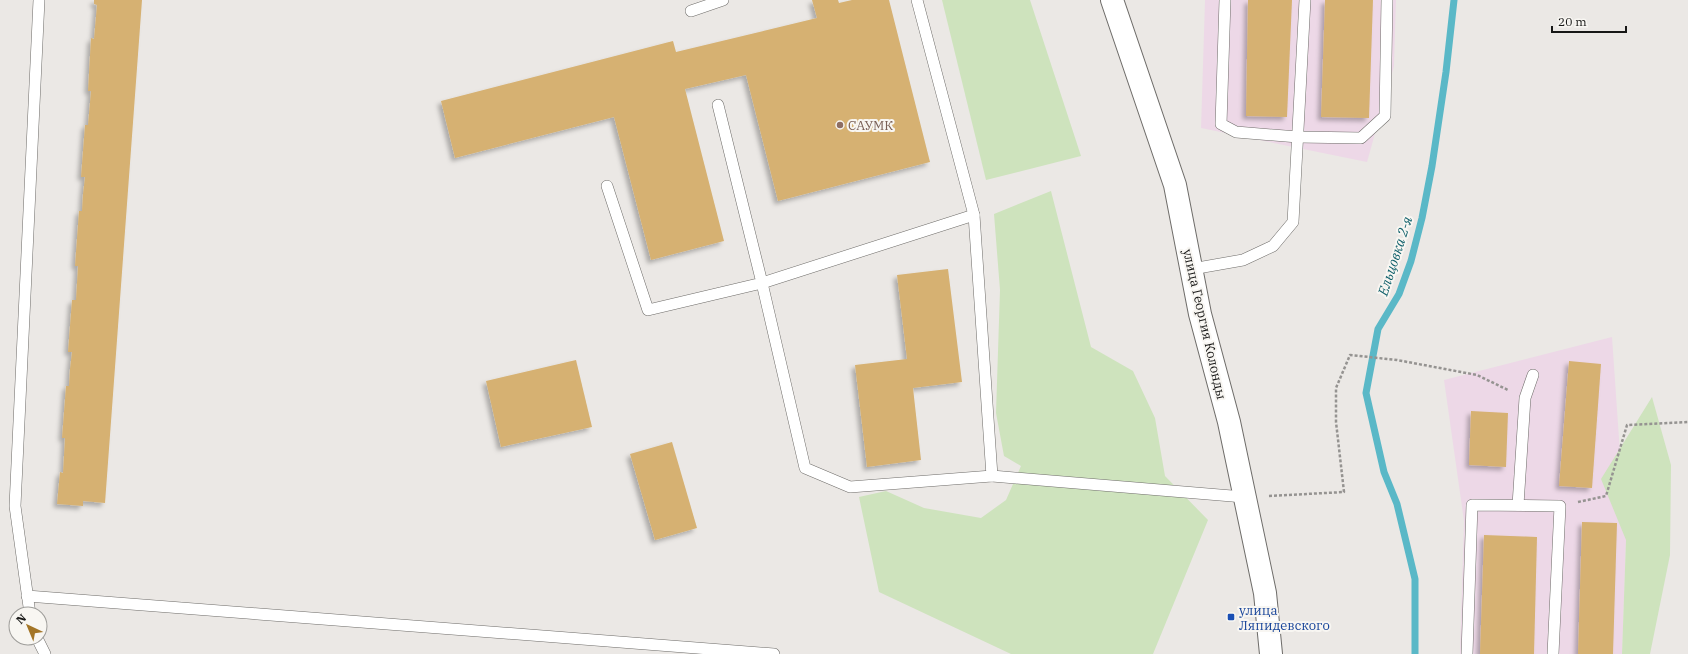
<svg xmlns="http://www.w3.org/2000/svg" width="1688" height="654" font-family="'IBM Plex Serif',serif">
<defs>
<filter id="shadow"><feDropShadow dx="-3.5" dy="3.5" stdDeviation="2" flood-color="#0004"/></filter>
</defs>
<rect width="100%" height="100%" fill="#ebe8e5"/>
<g fill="#edd8e7">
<polygon points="1205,0 1396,0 1394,66 1367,162 1201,128"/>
<polygon points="1612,337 1626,540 1622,654 1460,654 1464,521 1444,380"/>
</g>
<g fill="#cee3bd">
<polygon points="942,0 1030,0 1081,156 986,180"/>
<polygon points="1051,191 1091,347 1133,371 1155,418 1165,476 1208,520 1153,654 1011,654 879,592 859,497 886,491 924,508 981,518 1006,500 1021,466 1004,456 996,413 1000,290 994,214"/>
<polygon points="1652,397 1671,465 1670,555 1650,654 1622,654 1626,540 1601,479"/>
</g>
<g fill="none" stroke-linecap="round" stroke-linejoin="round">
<polyline stroke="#5ab8c7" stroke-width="7" points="1415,654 1415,579 1397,504 1384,472 1366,393 1378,329 1399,294 1411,261 1422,218 1432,166 1446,72 1454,0"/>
</g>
<g fill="#d6b172" filter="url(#shadow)">
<polygon points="94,0 142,0 105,503 83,501 83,506 57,504 60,472 63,473 65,438 62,438 66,386 69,386 70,369 72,352 68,352 72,300 76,300 78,266 75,266 79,211 82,211 83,194 85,177 81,177 85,125 88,125 91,91 88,91 91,38 94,39 97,5 94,4"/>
<polygon points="812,0 838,0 839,3 852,0 889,0 930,162 778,201 746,75 685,89 724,241 651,260 614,117 455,158 441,101 673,41 676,52 817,18"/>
<polygon points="1248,0 1292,0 1287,117 1246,116"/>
<polygon points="1325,0 1373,0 1369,118 1321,117"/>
<polygon points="948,269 962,382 913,388 921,460 867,467 855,365 907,359 897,275"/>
<polygon points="576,360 592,427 501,447 486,381"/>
<polygon points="1569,361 1601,364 1592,488 1559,486"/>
<polygon points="1471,411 1508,413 1506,467 1469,465"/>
<polygon points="672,442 697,528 655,540 630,454"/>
<polygon points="1582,522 1617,523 1613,654 1578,654"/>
<polygon points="1484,535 1537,537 1534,654 1480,654"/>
</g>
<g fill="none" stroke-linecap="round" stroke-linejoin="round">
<g stroke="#6e6c69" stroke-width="12">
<g id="service">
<polyline points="917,0 974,215 992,476 1244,497"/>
<polyline points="1225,0 1221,124 1236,132 1298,137 1361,138 1385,116 1387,0"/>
<polyline points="691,11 723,0"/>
<polyline points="607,186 648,310 762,283 718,105"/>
<polyline points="974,215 762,283 805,468 850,487 992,476"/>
<polyline points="1192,269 1243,260 1273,246 1293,222 1305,0"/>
<polyline points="1518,505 1525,398 1533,375"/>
<polyline points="27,596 774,654"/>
<polyline points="30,614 15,506 39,0"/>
<polyline points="37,638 45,654"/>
<polyline points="1467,654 1472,505 1560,506 1553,654"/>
</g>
</g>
<g stroke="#6e6c69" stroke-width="24">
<polyline id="secondary" points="1112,0 1175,185 1200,314 1229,422 1265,593 1271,654"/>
</g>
<g stroke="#959391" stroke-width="2.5" stroke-dasharray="3 2" stroke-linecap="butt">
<polyline points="1269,496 1344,492 1336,422 1336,388 1350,355 1397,360 1477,375 1508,390"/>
<polyline points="1578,502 1606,496 1627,425 1688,422"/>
</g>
<use href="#service" stroke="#fff" stroke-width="11"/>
<use href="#secondary" stroke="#fff" stroke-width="22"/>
</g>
<circle fill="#8d6e63" stroke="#f8f6f2" stroke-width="1.5" cx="840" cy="125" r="4"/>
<rect fill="#1a4fb4" stroke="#f8f6f2" stroke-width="1.5" x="1227" y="613" width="8" height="8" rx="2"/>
<g text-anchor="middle" stroke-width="4" stroke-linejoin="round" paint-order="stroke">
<g font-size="13" fill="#785e54" stroke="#f8f6f2" text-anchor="start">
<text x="848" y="130">САУМК</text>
</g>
<g font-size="13" fill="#171716" stroke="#f8f6f2">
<text transform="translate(1205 324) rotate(77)" y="5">улица Георгия Колонды</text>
</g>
<g font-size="13" fill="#164399" stroke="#f8f6f2" text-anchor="start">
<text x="1239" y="615">улица<tspan x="1239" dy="15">Ляпидевского</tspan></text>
</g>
<g font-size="14" font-style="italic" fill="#10606b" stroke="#f8f6f2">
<text transform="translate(1395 256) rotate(-72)" y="5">Ельцовка 2-я</text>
</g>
</g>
<g transform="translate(28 626) rotate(316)"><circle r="19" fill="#f8f6f2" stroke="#9e9d9a"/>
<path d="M0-3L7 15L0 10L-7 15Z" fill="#a37527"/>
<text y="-6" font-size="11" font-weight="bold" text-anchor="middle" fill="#171716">N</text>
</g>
<path d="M1552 26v6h74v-6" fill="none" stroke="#171716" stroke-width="2"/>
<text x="1558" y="26" font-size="12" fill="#171716" stroke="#f8f6f2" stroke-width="3" paint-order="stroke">20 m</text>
</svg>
